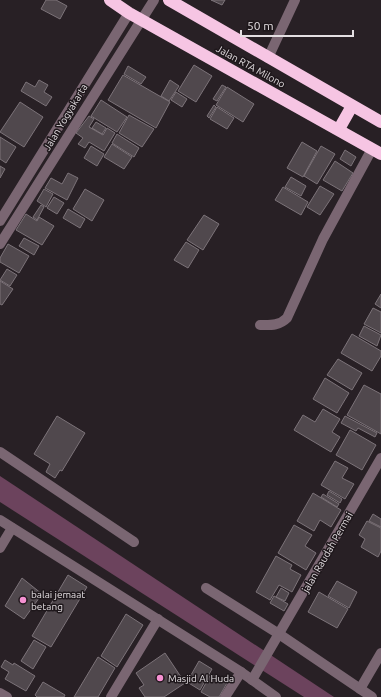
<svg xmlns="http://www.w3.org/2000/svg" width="381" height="697" font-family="Ubuntu,sans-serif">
<rect width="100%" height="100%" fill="#282025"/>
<polygon fill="#6c435d" points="0,476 334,697 304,697 0,502"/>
<g fill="#50484d" stroke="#7c7379">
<polygon points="46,0 56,0 67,6 60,19 41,9"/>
<polygon points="211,0 225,0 222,5"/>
<polygon points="194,65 212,76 196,102 178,91"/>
<polygon points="128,66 146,77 141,84 124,74"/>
<polygon points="123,75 170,102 156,128 108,100"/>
<polygon points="39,80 48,85 44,92 52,97 46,106 21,91 26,82 35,87"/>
<polygon points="170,80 179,86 169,101 161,96"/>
<polygon points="222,85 226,87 217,101 213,99"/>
<polygon points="227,87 254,104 243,122 216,105"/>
<polygon points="176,92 187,99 182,107 171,100"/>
<polygon points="101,100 127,117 117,132 91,116"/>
<polygon points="20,102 43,117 24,147 0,132"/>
<polygon points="214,105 216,107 209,118 207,116"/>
<polygon points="217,107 234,118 227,129 210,119"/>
<polygon points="129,115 154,129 142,147 119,133"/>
<polygon points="89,116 94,119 89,127 103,135 107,128 115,133 104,151 89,142 85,148 78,144 83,138 76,133"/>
<polygon points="96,122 106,128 102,134 92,128"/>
<polygon points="117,134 139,148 134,157 112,143"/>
<polygon points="0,137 16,147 6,163 0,159"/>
<polygon points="302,142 317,151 303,177 287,168"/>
<polygon points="112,144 132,157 124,169 104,157"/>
<polygon points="91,146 104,154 97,166 84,158"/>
<polygon points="321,146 335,154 317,184 304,176"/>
<polygon points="345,150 356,157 351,166 340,159"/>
<polygon points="335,161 353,173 342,191 323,180"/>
<polygon points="0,166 5,169 0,178"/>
<polygon points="68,173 78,178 67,200 45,188 51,178 62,184"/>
<polygon points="291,177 306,186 301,196 285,187"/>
<polygon points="320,186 334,194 320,215 307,207"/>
<polygon points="283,187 308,202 301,215 275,200"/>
<polygon points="44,189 53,194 46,207 37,201"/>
<polygon points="85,189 104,200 92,221 73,209"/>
<polygon points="54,197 64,203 57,214 47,208"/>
<polygon points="41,205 44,207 37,220 33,217"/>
<polygon points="68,209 85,219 80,228 63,218"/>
<polygon points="26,214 37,221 39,217 54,226 42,245 16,230"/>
<polygon points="204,215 219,224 203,250 187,240"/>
<polygon points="24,238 39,246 34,255 19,246"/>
<polygon points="186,242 199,250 188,268 174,260"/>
<polygon points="8,244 29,256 19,273 0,262 0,258"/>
<polygon points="7,269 17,275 10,286 0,280"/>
<polygon points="0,281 13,289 2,305 0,304"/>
<polygon points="381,294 381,308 375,304"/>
<polygon points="373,308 381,312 381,333 364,324"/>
<polygon points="364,326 381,335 377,346 359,336"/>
<polygon points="352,334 381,351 381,356 372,371 341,353"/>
<polygon points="338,359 362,373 352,390 327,375"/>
<polygon points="325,378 349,393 337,413 313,399"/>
<polygon points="364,385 381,394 381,434 347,415"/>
<polygon points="323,409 340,419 332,432 340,437 331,452 294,430 303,415 315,422"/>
<polygon points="57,416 85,433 62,471 60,470 55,478 46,472 50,464 34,454"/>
<polygon points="345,416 377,433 375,437 358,428 356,431 341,423"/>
<polygon points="350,430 376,445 362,470 336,455"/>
<polygon points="335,461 348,468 342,478 354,484 345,499 321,485"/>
<polygon points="329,491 342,499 340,503 327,495"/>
<polygon points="313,493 341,510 331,527 320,520 314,531 297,521"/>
<polygon points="323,494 339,504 337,507 321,497"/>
<polygon points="373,514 381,519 381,527 369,521"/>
<polygon points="367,521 381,528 381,551 378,557 361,547 365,539 359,535"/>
<polygon points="294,525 312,535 305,546 316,553 306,570 278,553"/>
<polygon points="276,556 292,565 290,569 301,575 292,592 279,585 270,600 256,592"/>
<polygon points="68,575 87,587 51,647 32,636"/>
<polygon points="22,578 42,594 24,619 5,606"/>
<polygon points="337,581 357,592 349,608 328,596"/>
<polygon points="281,588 289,593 285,601 276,597"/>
<polygon points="319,592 348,609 337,628 308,612"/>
<polygon points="274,596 288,604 284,611 270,603"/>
<polygon points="126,614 143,625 117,667 101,656"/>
<polygon points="34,640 46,647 33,669 21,661"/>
<polygon points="165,653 185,683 164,697 145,697 139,688 144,685 136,673"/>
<polygon points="98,657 115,668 98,697 74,697"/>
<polygon points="5,660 13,665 14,663 35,676 26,691 5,679 9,672 1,667"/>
<polygon points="199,661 212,669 200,690 187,682"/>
<polygon points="211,674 227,683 219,697 210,697 201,692"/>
<polygon points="43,682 65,695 64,697 37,697 35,695"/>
</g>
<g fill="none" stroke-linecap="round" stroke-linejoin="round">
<g stroke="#7a6672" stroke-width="10">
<polyline points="268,58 295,0"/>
<polyline points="0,221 129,13"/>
<polyline points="0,244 154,0"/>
<path d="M 260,325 C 270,325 279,326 287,318 L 323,239 L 372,149"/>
<polyline points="0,452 134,542"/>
<polyline points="0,520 241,672 276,697"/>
<polyline points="0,548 12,528"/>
<polyline points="206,588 279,634 372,697"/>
<polyline points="252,680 381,458"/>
<polyline points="360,689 381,653"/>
<polyline points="0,693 7,697"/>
<polyline points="111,697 158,619"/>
<polyline points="225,697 241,672"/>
</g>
<g stroke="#f6c5e3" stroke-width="12">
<polyline points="110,0 129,13 381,154"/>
<polyline points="169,0 381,122"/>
<polyline points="339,129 352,106"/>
</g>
</g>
<g fill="#f591d2" stroke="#1e171b" stroke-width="1.5">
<circle cx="23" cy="600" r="4"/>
<circle cx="160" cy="678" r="4"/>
</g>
<g text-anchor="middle" stroke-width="3" stroke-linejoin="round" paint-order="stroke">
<g font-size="10" fill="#e4dfe2" stroke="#1e171b">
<text transform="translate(251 66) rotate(29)" y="4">Jalan RTA Milono</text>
<text transform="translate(65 117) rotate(-59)" y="4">Jalan Yogyakarta</text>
<text transform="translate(327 552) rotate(-60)" y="4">jalan Raudah Permai</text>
</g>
<g font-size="10" fill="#e4dfe2" stroke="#1e171b" text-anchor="start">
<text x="31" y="598">balai jemaat<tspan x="31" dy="12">betang</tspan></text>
<text x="168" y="682">Masjid Al Huda</text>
</g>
</g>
<path d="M241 30v6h112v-6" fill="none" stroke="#e4dfe2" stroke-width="2"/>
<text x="247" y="30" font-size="12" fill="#e4dfe2" stroke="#1e171b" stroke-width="3" paint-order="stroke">50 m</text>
</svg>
